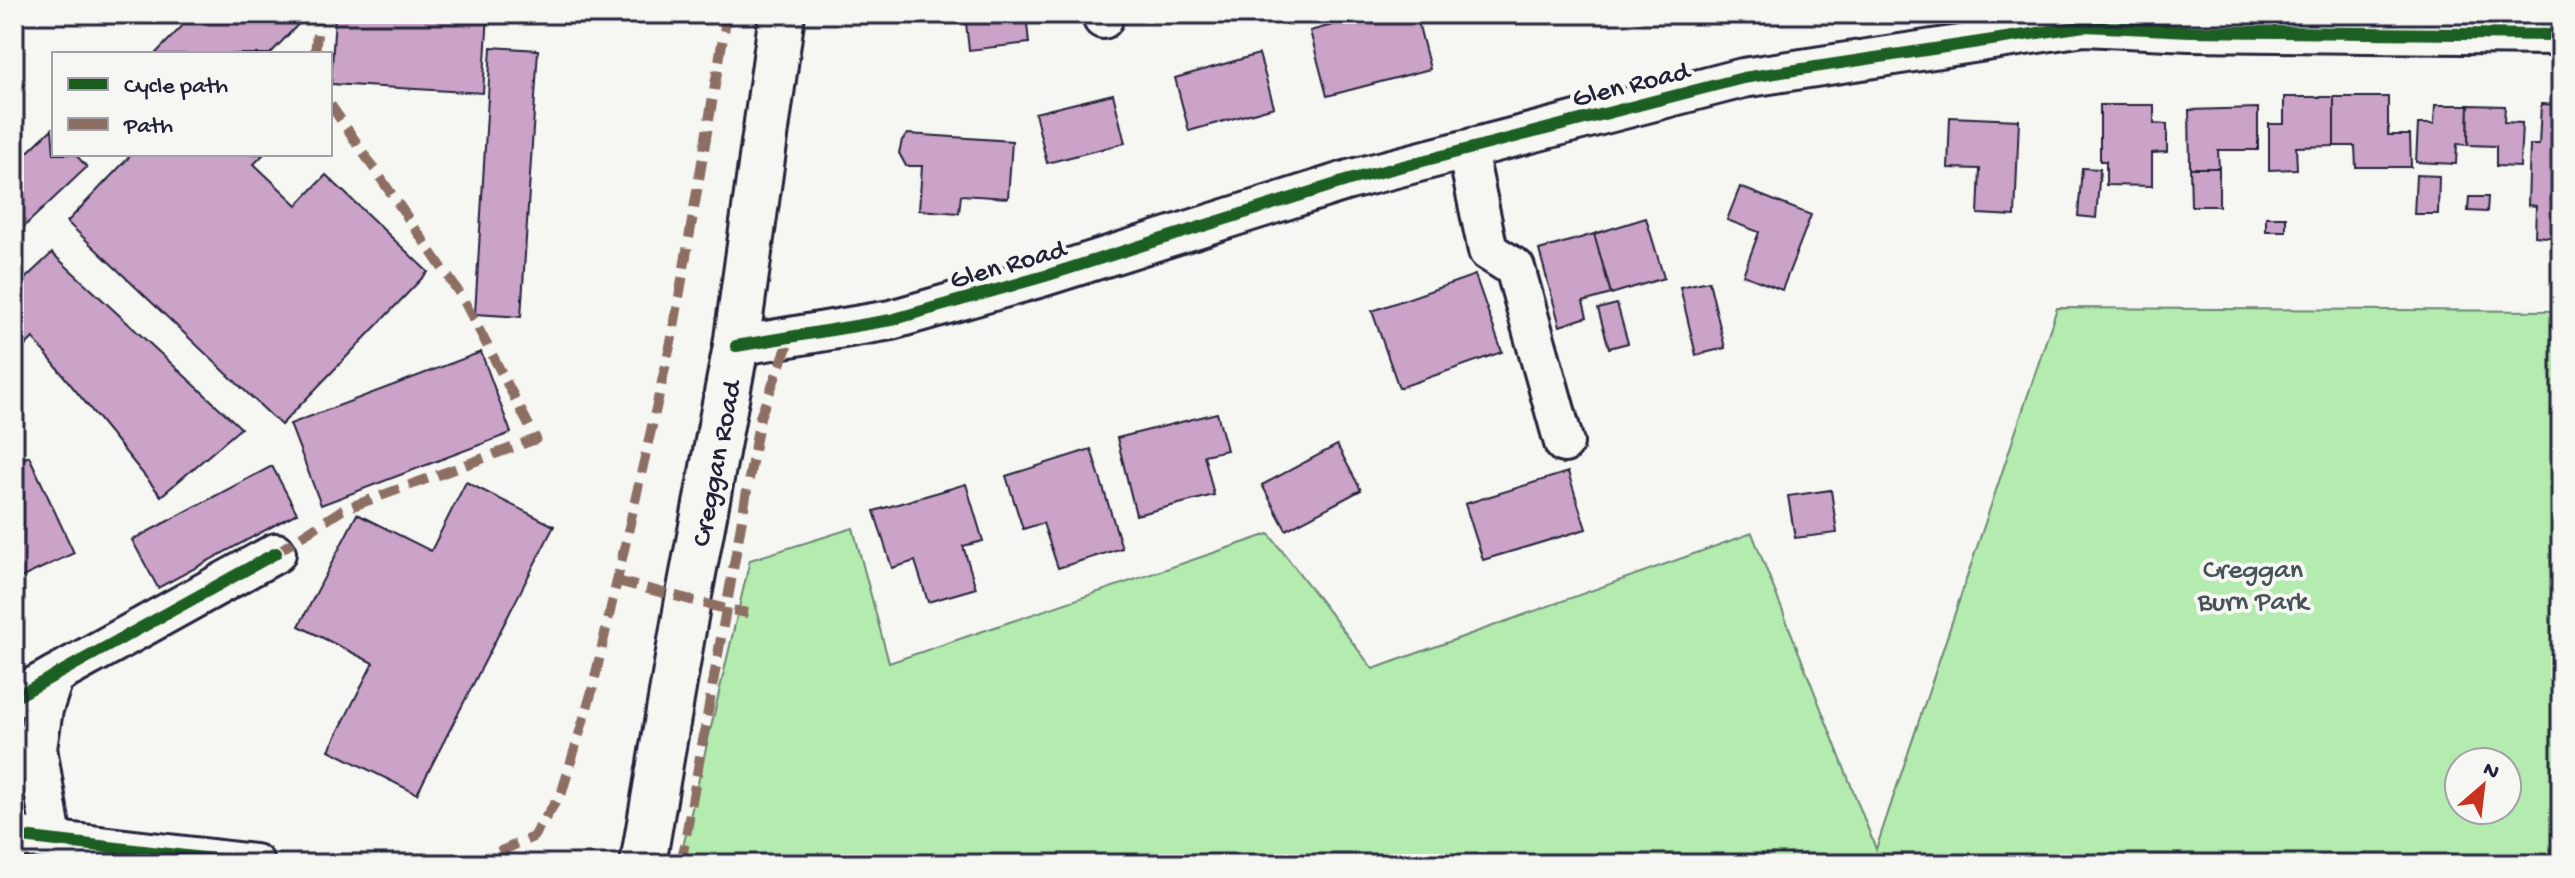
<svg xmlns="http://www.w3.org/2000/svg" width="2575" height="878" font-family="'Gochi Hand',sans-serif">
<rect width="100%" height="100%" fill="#f6f6f2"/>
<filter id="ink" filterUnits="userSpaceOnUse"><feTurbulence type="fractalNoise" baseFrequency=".0125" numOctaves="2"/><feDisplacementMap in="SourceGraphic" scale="16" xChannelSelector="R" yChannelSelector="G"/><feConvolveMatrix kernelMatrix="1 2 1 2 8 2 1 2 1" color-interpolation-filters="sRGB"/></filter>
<g filter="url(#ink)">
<path fill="#b4ebae" stroke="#6b8674" stroke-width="2" fill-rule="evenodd" d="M 2057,308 L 2561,311 L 2561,864 L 679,864 L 750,560 L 853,528 L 889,663 L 1269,534 L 1373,669 L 1752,533 L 1876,849 ZM 2459,762 L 2507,762 L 2507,810 L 2459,810 Z"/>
<g fill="#cba2c8" stroke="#22223b" stroke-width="2">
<polygon points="194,14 308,14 270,54 155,54"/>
<polygon points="335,14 488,14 483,93 331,84"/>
<polygon points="965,14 1026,14 1029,43 969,50"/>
<polygon points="1373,14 1416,14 1430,69 1327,96 1310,31"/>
<polygon points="491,47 538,50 521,317 475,314"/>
<polygon points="1259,54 1274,107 1189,131 1175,78"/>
<polygon points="1113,94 1125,143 1047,163 1035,113"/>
<polygon points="2284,97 2334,97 2334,146 2296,147 2297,169 2269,170 2269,124 2284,124"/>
<polygon points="2334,97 2388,97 2388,135 2410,135 2411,167 2356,167 2355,146 2334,146"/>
<polygon points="2541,104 2561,105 2561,238 2535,236 2536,206 2528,205 2530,145 2539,145"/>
<polygon points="2100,105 2154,105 2154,123 2167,124 2167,152 2152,153 2152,186 2106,185 2106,161 2100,161"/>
<polygon points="2435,105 2469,105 2468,145 2457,144 2456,164 2416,162 2418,124 2434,124"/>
<polygon points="2469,105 2505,106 2504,122 2522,123 2520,167 2496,166 2496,146 2468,145"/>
<polygon points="2258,108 2258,150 2218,150 2219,168 2190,168 2189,110"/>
<polygon points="1950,117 2019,120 2015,216 1978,214 1980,169 1948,168"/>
<polygon points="52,129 54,154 75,154 87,167 14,236 14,165"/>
<polygon points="908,134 1012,141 1008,198 961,195 959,213 919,210 922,166 906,166 899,153 902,140"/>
<polygon points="132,154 264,154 254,164 297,205 326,175 428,272 281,425 67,222"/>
<polygon points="2082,168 2100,169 2096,218 2078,216"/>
<polygon points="2190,168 2219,168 2219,206 2191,206"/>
<polygon points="2416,175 2439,176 2438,214 2414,214"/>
<polygon points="1740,187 1811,215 1782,290 1743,275 1759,232 1727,220"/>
<polygon points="2469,197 2488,197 2487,212 2468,211"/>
<rect x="2266" y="217" width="20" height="14"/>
<polygon points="1646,218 1664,278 1611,294 1594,234"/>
<polygon points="1594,234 1611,294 1583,302 1587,317 1560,326 1539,250"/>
<polygon points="52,253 241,428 161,496 33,338 14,357 14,289"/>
<polygon points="1475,275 1502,352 1399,388 1372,311"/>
<polygon points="1709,281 1725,348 1696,355 1680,287"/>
<polygon points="1617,304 1628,343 1609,348 1598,309"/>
<polygon points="481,352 511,433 321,505 290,424"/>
<polygon points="1217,413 1227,450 1204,455 1214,495 1136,515 1117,438"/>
<polygon points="1337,445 1361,490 1286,530 1262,485"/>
<polygon points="1091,449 1122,548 1058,568 1043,523 1023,529 1006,476"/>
<polygon points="29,456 74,553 14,581 14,463"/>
<polygon points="272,466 297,513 158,588 132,540"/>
<polygon points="1568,472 1586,529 1483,560 1465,504"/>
<polygon points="466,482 554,526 417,794 329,750 373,663 299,626 357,514 431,551"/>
<polygon points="966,484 983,541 963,546 976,588 928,602 915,561 892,568 874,511"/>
<polygon points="1831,490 1837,533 1795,538 1788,496"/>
</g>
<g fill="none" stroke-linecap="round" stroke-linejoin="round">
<g stroke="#22223b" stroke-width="44">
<g id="minor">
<polyline points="1103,14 1103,19"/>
<polyline points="1467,150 1488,251 1515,268 1564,443"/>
<polyline points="736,346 891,320 1045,276 1349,180 1743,78 2084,26 2190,31 2561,35"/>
<polyline points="14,698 276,553"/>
<polyline points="14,836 255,864"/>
<polyline points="52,839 37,748 43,709 54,676"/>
</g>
</g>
<g stroke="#22223b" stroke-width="50">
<polyline id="major" points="643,864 688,600 736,346 782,14"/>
</g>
<use href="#minor" stroke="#f6f6f2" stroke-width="38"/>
<use href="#major" stroke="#f6f6f2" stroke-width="44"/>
<g stroke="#8d6e63" stroke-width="10" stroke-dasharray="20 10" stroke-linecap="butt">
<polyline points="315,54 319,14"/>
<polyline points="276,553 342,510 536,439 462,297 330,104"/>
<polyline points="617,581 726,609 748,613"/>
<polyline points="471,864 533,837 562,792 592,691 673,333 727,14"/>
<polyline points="681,864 760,417 791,337"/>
</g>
<g stroke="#f6f6f2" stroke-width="17">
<g id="cycleway">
<polyline points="736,346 891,320 1045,276 1349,180 1743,78 2084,26 2190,31 2561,35"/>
<polyline points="14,698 276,553"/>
<polyline points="14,836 255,864"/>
</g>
</g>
<use href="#cycleway" stroke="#1b5e20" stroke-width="12"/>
</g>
</g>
<g text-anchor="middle" stroke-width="8" stroke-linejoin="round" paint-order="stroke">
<g font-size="28" fill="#22223b" stroke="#f6f6f2">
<text transform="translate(1630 82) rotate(-14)" y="10">Glen Road</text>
<text transform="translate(1007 262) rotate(-16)" y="10">Glen Road</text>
<text transform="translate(714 463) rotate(-79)" y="10">Creggan Road</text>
</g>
<g font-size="28" fill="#465458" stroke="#f6f6f2">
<text x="2253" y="577">Creggan<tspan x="2253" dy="32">Burn Park</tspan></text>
</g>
</g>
<rect width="2575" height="878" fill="none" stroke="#f6f6f2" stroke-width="48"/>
<rect x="24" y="24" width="2527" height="830" fill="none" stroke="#22223b" stroke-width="3" filter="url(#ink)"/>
<rect x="52" y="52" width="280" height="104" fill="#f6f6f2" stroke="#a1a1a9" stroke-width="2"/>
<rect x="68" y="78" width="40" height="12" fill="#1b5e20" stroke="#a1a1a9" stroke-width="2"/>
<text x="124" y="92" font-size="24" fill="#22223b">Cycle path</text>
<rect x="68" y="118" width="40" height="12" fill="#8d6e63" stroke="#a1a1a9" stroke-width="2"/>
<text x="124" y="132" font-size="24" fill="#22223b">Path</text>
<g transform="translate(2483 786) rotate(28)"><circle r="38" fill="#f6f6f2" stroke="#a1a1a9" stroke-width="2"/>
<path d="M0-6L14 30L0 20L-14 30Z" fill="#c8321e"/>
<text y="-12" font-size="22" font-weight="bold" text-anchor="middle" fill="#22223b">N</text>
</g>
</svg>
